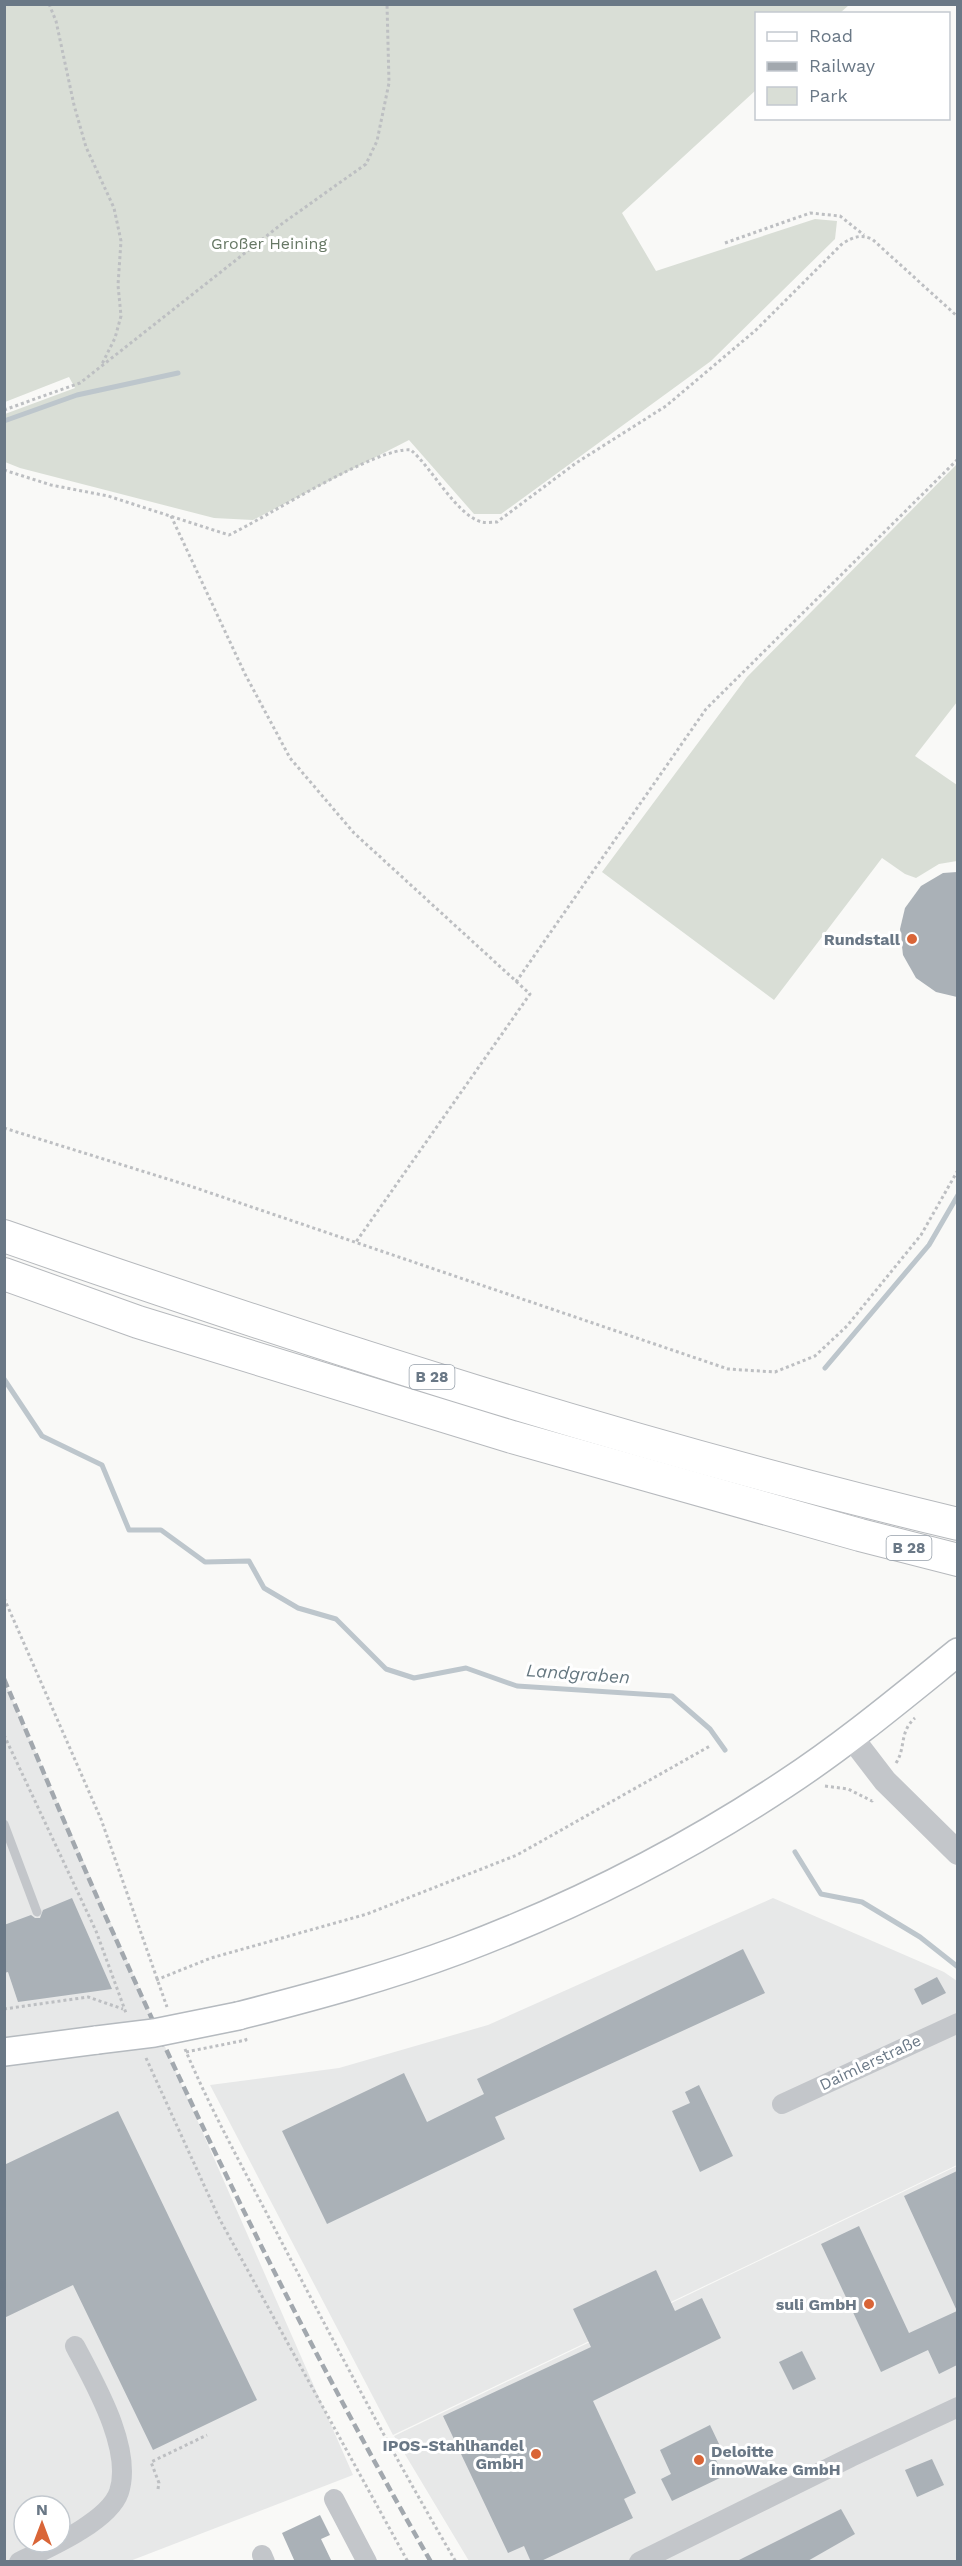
<svg xmlns="http://www.w3.org/2000/svg" width="962" height="2566" font-family="'Work Sans',sans-serif">
<rect width="100%" height="100%" fill="#f9f9f7"/>
<g fill="#e7e8e8" fill-rule="evenodd">
<path d="M 4,1680 L 353,2475 L 130,2561 L 5,2561 ZM 24,2506 L 60,2506 L 60,2542 L 24,2542 Z"/>
<polygon points="773,1898 944,1972 957,1981 957,2165 393,2435 210,2085 339,2068 488,2025"/>
<polygon points="957,2166 957,2561 469,2561 394,2436"/>
</g>
<g fill="#d9ded6">
<polygon points="5,4 849,5 840,13 756,14 756,90 622,213 656,271 815,219 837,221 835,239 711,361 501,514 474,514 409,440 253,520 214,518 20,468 5,462 5,414 75,388 69,377 5,402"/>
<polygon points="957,464 957,702 915,756 957,785 957,861 939,864 916,878 905,874 882,858 774,1000 602,872 747,677"/>
</g>
<g fill="none" stroke-linecap="round" stroke-linejoin="round">
<g stroke="#bdc6cc" stroke-width="5">
<polyline points="4,421 77,395 178,373"/>
<polyline points="825,1368 929,1245 958,1195"/>
<polyline points="4,1379 42,1436 102,1465 129,1530 161,1530 205,1562 249,1561 264,1588 298,1608 336,1619 386,1669 414,1678 466,1668 517,1686 672,1696 710,1729 725,1750"/>
<polyline points="795,1852 821,1894 862,1902 920,1937 958,1967"/>
</g>
</g>
<g fill="#aab1b7">
<polygon points="957,872 957,997 936,992 916,978 903,955 900,929 905,908 921,886 943,873"/>
<polygon points="72,1898 112,1989 18,2002 8,1972 4,1973 4,1925 31,1915 35,1918 40,1918 43,1910"/>
<polygon points="743,1949 765,1993 495,2117 505,2139 327,2224 282,2131 404,2073 427,2122 484,2094 477,2079"/>
<polygon points="937,1977 946,1993 922,2005 914,1989"/>
<polygon points="699,2085 733,2156 700,2172 672,2111 690,2103 685,2092"/>
<polygon points="118,2111 257,2400 153,2450 73,2285 4,2318 4,2165"/>
<polygon points="957,2171 957,2365 939,2374 928,2350 881,2372 821,2244 859,2226 909,2333 957,2311 904,2196"/>
<polygon points="656,2270 675,2311 702,2298 721,2338 593,2401 636,2493 624,2499 633,2518 539,2562 531,2562 524,2546 508,2553 443,2416 591,2347 573,2309"/>
<polygon points="802,2351 816,2379 793,2390 779,2362"/>
<polygon points="710,2425 720,2446 711,2450 724,2476 672,2501 661,2479 671,2474 660,2450"/>
<polygon points="932,2459 944,2485 917,2497 905,2470"/>
<polygon points="841,2509 855,2534 806,2562 735,2562"/>
<polygon points="320,2515 330,2535 321,2539 332,2562 295,2562 282,2533"/>
</g>
<g fill="none" stroke-linecap="round" stroke-linejoin="round">
<g stroke="#b5babf" stroke-width="30">
<g id="secondary">
<path d="M 238,2016 C 312,1997 387,1977 459,1950 C 573,1907 684,1851 785,1784 C 846,1744 901,1698 958,1652"/>
<polyline points="4,2052 97,2040"/>
</g>
</g>
<g stroke="#b6b9bd" stroke-width="34">
<g id="trunk">
<path d="M 4,1236 C 318,1345 635,1447 958,1524"/>
<polyline points="4,1274 138,1322 512,1437 860,1535 958,1560"/>
</g>
</g>
<g stroke="#bdbfc2" stroke-width="3" stroke-dasharray="3 3" stroke-linecap="butt">
<polyline points="49,4 56,21 74,105 86,147 114,208 121,241 118,285 121,316 115,338 102,364"/>
<polyline points="725,243 810,213 840,216 864,235"/>
<polyline points="4,410 80,383 283,223 366,164 377,141 389,83 387,4"/>
<path d="M 4,470 L 51,485 L 108,496 L 229,535 C 267,517 377,446 411,450 C 432,468 457,516 482,522 C 486,523 492,522 497,522 L 576,463 L 666,406 L 756,330 L 843,243 C 854,237 860,234 872,239 L 958,317"/>
<polyline points="171,516 245,674 290,758 354,833 530,994 356,1242"/>
<polyline points="516,982 706,709 958,459"/>
<polyline points="4,1128 190,1186 728,1369 775,1372 815,1356 847,1326 921,1235 958,1170"/>
<polyline points="4,1598 101,1819 167,2007"/>
<polyline points="4,1735 96,1931 126,2013"/>
<path d="M 896,1763 C 906,1748 899,1732 915,1718"/>
<polyline points="825,1786 848,1789 872,1801 874,1799"/>
<polyline points="156,1980 211,1958 367,1914 517,1855 710,1746"/>
<polyline points="4,2009 88,1997 123,2009"/>
<path d="M 185,2049 C 212,2113 247,2175 279,2237 C 336,2346 393,2455 456,2562"/>
<polyline points="186,2052 246,2040 245,2037"/>
<polyline points="146,2058 219,2218 408,2562"/>
<polyline points="158,2489 159,2483 151,2462 207,2435"/>
</g>
<polyline stroke="#c3c6ca" stroke-width="9" points="4,1824 37,1912"/>
<g stroke="#c3c6ca" stroke-width="20">
<polyline points="782,2104 958,2023"/>
<polyline points="334,2499 367,2562"/>
<polyline points="262,2555 265,2562"/>
<path d="M 19,2562 C 46,2549 109,2522 119,2492 C 133,2449 95,2384 75,2346"/>
<polyline points="639,2562 851,2457 958,2407"/>
</g>
<polyline stroke="#c3c6ca" stroke-width="24" points="852,1738 885,1781 958,1853"/>
<use href="#secondary" stroke="#fff" stroke-width="27"/>
<use href="#trunk" stroke="#fff" stroke-width="32"/>
<path stroke="#a2a8ae" stroke-width="4.5" stroke-dasharray="9 4.5" stroke-linecap="butt" d="M 4,1679 C 41,1765 76,1852 115,1937 C 210,2150 315,2360 431,2562"/>
<g stroke="#b5babf" stroke-width="30" stroke-linecap="butt">
<polyline id="secondary-bridge" points="97,2040 154,2033 238,2016"/>
</g>
<use href="#secondary-bridge" stroke="#fff" stroke-width="27"/>
</g>
<g fill="#d96537" stroke="#fff" stroke-width="2">
<circle cx="912" cy="939" r="6"/>
<circle cx="869" cy="2304" r="6"/>
<circle cx="536" cy="2454" r="6"/>
<circle cx="699" cy="2460" r="6"/>
</g>
<g text-anchor="middle" stroke-width="6" stroke-linejoin="round" paint-order="stroke">
<g fill="#fff" stroke="#97a0aa" stroke-width="1.5">
<rect x="409.5" y="1365" width="45" height="24" rx="4.5"/>
<rect x="886.5" y="1536" width="45" height="24" rx="4.5"/>
</g>
<g font-size="15" font-weight="bold" fill="#6a7886">
<text x="432" y="1382">B 28</text>
<text x="909" y="1553">B 28</text>
</g>
<g font-size="16" fill="#677865" stroke="#fff">
<text x="269" y="249">Großer Heining</text>
</g>
<g font-size="16" font-weight="bold" fill="#6a7886" stroke="#fff" text-anchor="end">
<text x="900" y="945">Rundstall</text>
<text x="857" y="2310">suli GmbH</text>
<text x="524" y="2451">IPOS-Stahlhandel<tspan x="524" dy="18">GmbH</tspan></text>
<text x="711" y="2457" text-anchor="start">Deloitte<tspan x="711" dy="18">innoWake GmbH</tspan></text>
</g>
<g font-size="16" fill="#6a7886" stroke="#fff">
<text transform="translate(870 2062) rotate(-25)" y="6">Daimlerstraße</text>
</g>
<g font-size="18" font-style="italic" fill="#667881" stroke="#fff">
<text transform="translate(578 1674) rotate(4)" y="6">Landgraben</text>
</g>
</g>
<rect width="962" height="2566" fill="none" stroke="#6a7886" stroke-width="12"/>
<rect x="755" y="12" width="195" height="108" fill="#ffffff" stroke="#c3c9cf" stroke-width="1.5"/>
<rect x="767" y="32" width="30" height="9" fill="#ffffff" stroke="#c3c9cf" stroke-width="1.5"/>
<text x="809" y="42" font-size="18" fill="#6a7886">Road</text>
<rect x="767" y="62" width="30" height="9" fill="#a2a8ae" stroke="#c3c9cf" stroke-width="1.5"/>
<text x="809" y="72" font-size="18" fill="#6a7886">Railway</text>
<rect x="767" y="87" width="30" height="18" fill="#d9ded6" stroke="#c3c9cf" stroke-width="1.5"/>
<text x="809" y="102" font-size="18" fill="#6a7886">Park</text>
<g transform="translate(42 2524)"><circle r="28" fill="#ffffff" stroke="#c3c9cf" stroke-width="1.5"/>
<path d="M0-4.5L10 22L0 15L-10 22Z" fill="#d96537"/>
<text y="-9" font-size="16" font-weight="bold" text-anchor="middle" fill="#6a7886">N</text>
</g>
</svg>
